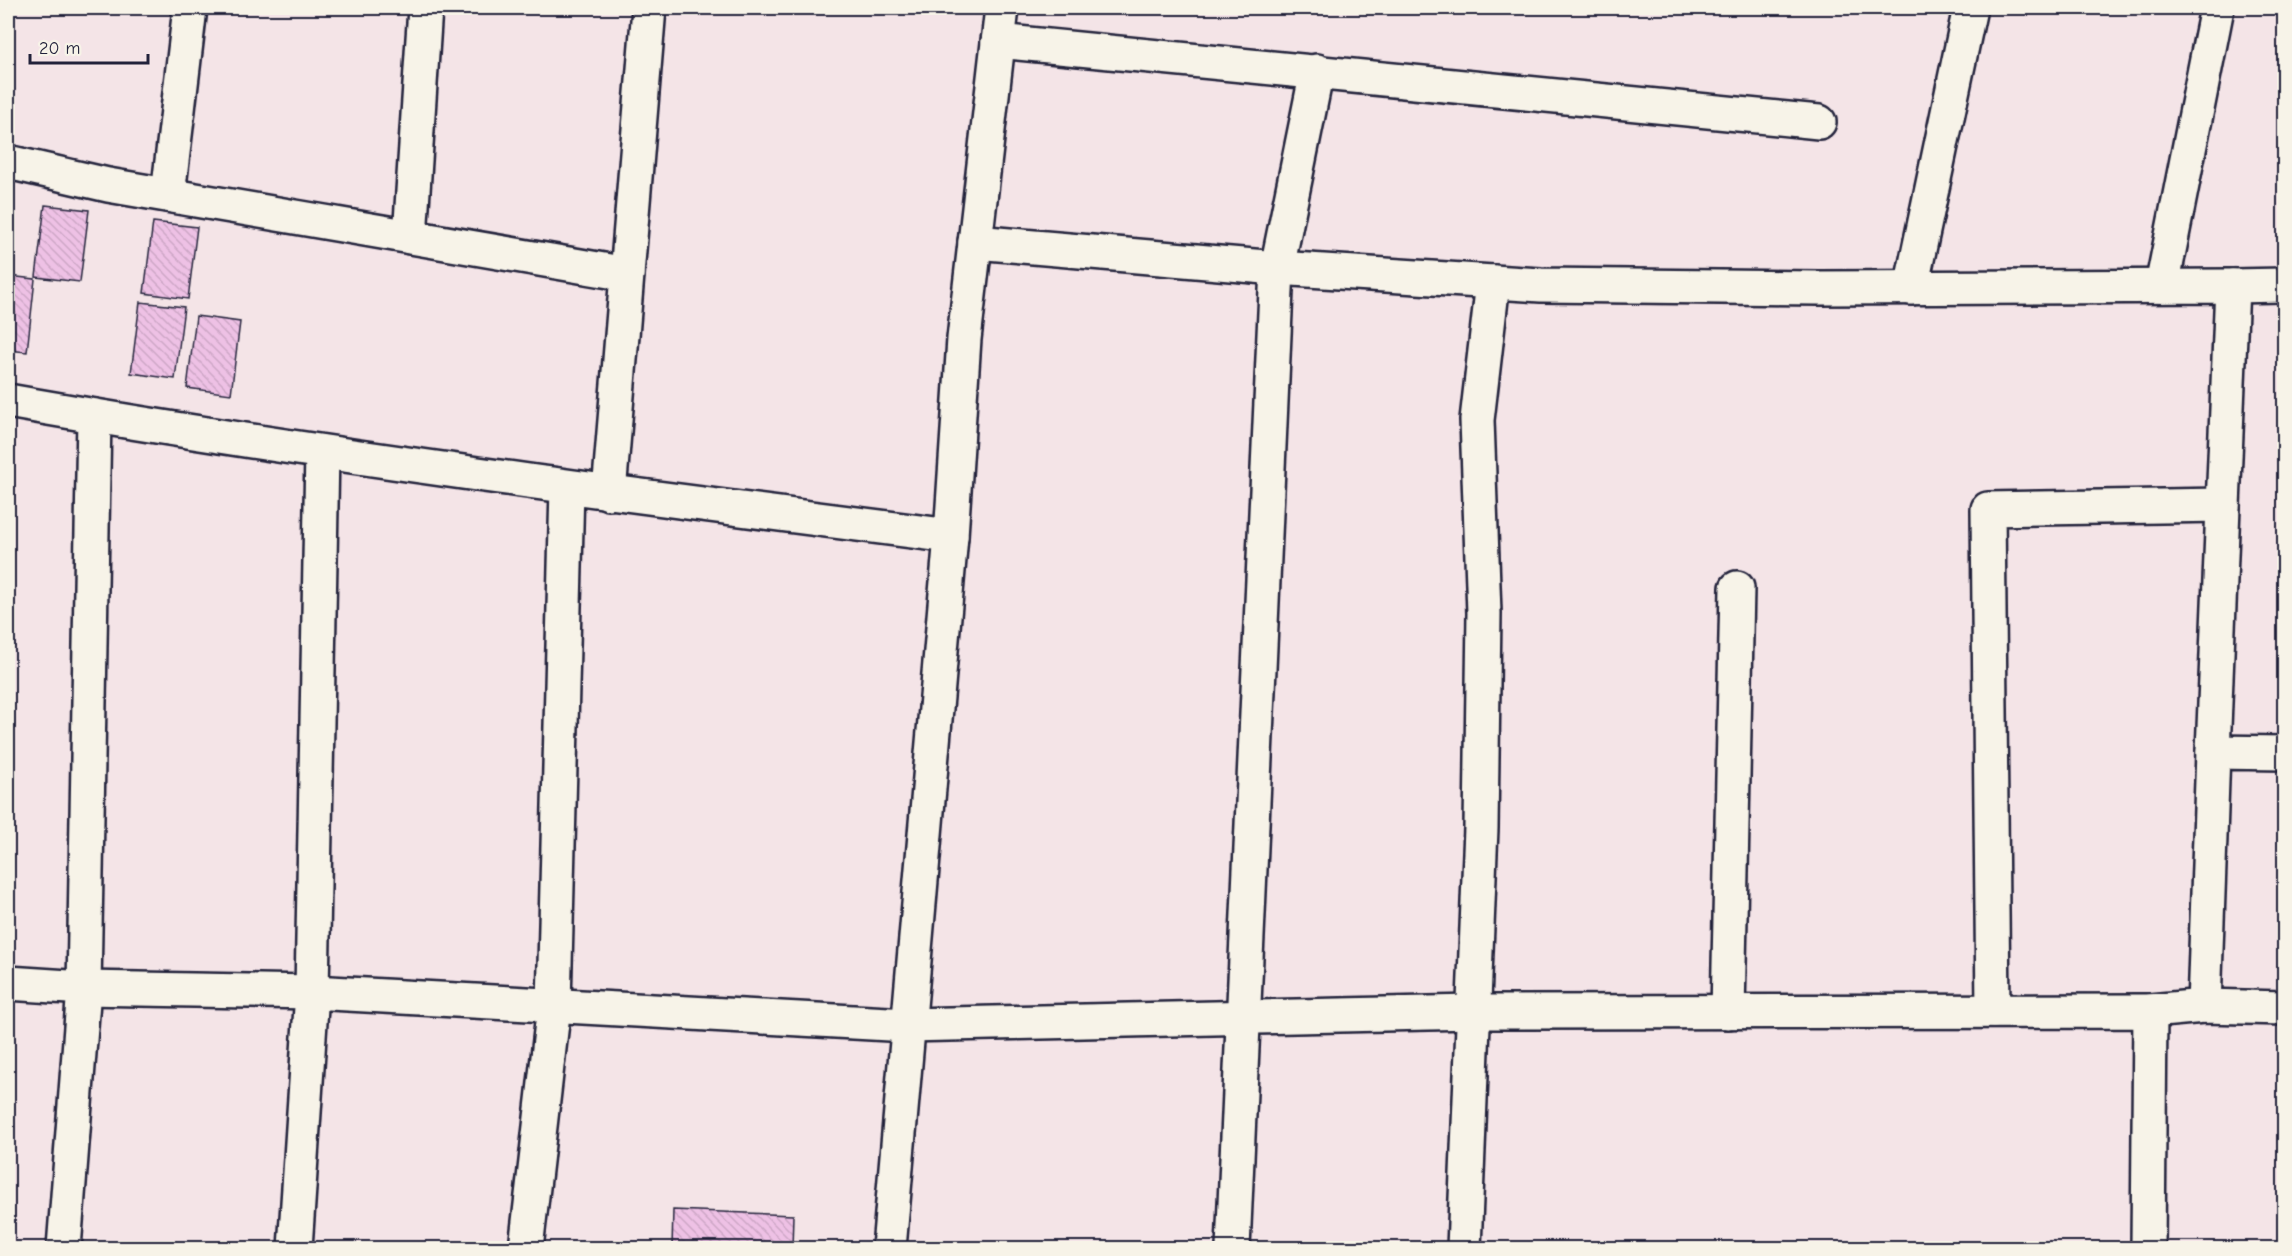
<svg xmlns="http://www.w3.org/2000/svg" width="2292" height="1256" font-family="'Comic Neue',sans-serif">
<defs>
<pattern id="building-back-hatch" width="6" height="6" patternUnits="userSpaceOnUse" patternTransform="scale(1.5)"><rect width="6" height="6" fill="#eec1e5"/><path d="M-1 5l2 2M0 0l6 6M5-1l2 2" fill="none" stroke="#cca6c5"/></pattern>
</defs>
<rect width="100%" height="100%" fill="#f4e4e7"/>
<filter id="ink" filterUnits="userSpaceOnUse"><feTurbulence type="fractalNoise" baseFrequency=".0167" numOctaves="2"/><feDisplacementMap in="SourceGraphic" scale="12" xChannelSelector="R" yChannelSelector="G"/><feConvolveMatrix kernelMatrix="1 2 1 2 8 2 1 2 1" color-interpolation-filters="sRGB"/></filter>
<g filter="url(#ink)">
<g fill="url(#building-back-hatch)" stroke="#22223b" stroke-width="1.5">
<polygon points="45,205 89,210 80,282 36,277"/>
<polygon points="153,222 197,227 188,299 144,293"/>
<polygon points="8,276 35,279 27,352 8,350"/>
<polygon points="140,302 184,307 175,379 131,373"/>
<polygon points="196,316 240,322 231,394 187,388"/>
<polygon points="673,1210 793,1215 792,1248 672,1248"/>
</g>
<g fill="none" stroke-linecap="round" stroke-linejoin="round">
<g stroke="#22223b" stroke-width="38">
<g id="street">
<polyline points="998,41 1819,122"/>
<polyline points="1317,71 1277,268 1541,285 1819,288 2232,286 2213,752"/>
<polyline points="8,162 108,185 627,274"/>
<polyline points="168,195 190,8"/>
<polyline points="410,237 425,8"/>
<polyline points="975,242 1277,268 1233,1248"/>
<polyline points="2162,286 2217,8"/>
<polyline points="2232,286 2284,285"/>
<polyline points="1911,288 1970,8"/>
<path d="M 8,401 C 320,456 636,496 951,536"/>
<polyline points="609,493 649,8"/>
<polyline points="8,983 84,988 312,992 907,1025 1473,1012 2150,1011 2148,1248"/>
<polyline points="2204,1006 2213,752 2284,753"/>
<polyline points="1993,1011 1988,509 2223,505"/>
<polyline points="2150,1011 2204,1006 2284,1008"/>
<polyline points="1728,1012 1737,588"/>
<polyline points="64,1248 84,988 94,416"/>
<polyline points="295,1248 312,992 322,452"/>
<polyline points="526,1248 554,1005 567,487"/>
<polyline points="1464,1248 1481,828 1484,613 1477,420 1493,282"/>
</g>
</g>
<g stroke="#22223b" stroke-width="38">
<polyline id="secondary" points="889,1248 951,536 964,339 1002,8"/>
</g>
<use href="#street" stroke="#f7f3e8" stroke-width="33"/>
<use href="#secondary" stroke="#f7f3e8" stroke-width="33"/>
</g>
</g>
<rect width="2292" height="1256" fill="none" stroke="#f7f3e8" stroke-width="30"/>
<rect x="15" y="15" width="2262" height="1226" fill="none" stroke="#22223b" stroke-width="2" filter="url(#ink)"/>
<path d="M30 54v9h118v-9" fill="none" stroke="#22223b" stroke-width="3"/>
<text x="39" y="54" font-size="18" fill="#22223b" stroke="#f7f3e8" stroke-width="4.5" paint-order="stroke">20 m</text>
</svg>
